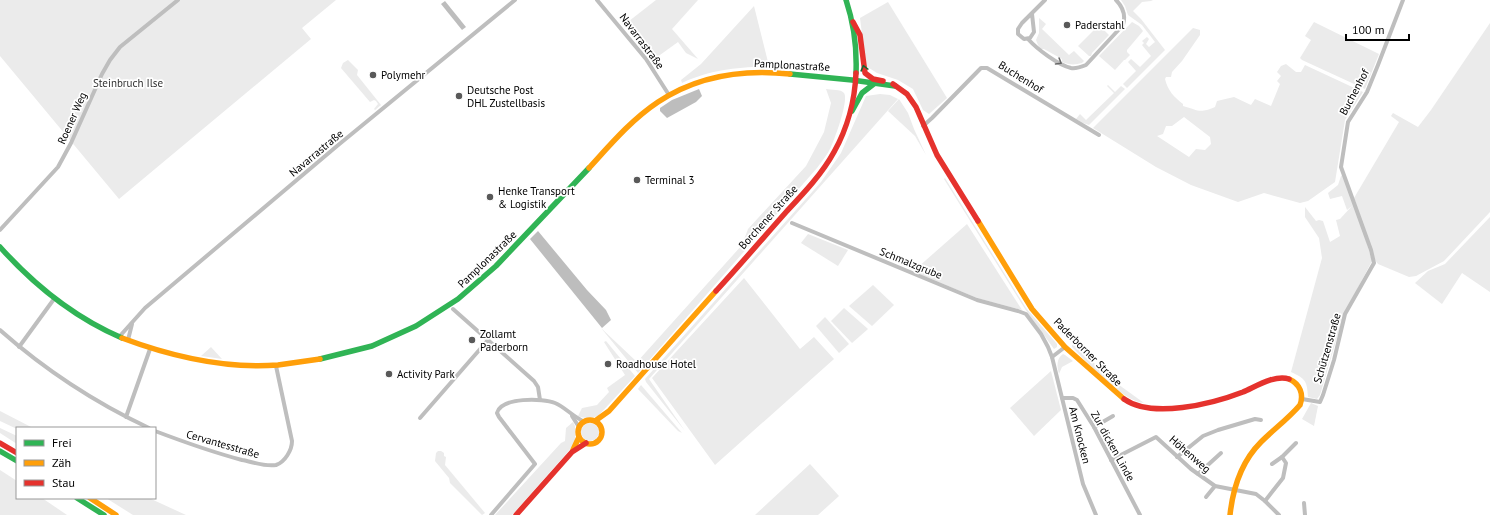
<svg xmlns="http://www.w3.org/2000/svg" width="1490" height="515" font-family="'PT Sans',sans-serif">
<rect width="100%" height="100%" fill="#fff"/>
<g fill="#ebebeb" fill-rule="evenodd">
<polygon points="0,0 336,0 302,28 311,39 119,199 0,56"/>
<polygon points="656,0 698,0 672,29 698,59 686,53 678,42 653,60 624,25"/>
<polygon points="1121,0 1153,0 1151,1 1142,2 1133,11 1141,19 1165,50 1127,88 1123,84 1136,71 1128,62 1131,59 1140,67 1151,56 1142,45 1144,43 1142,41 1147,37 1149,39 1146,44 1149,47 1155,42 1142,25 1128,15 1125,6"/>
<polygon points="888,2 947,98 929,114 923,110 913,89 898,80 877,73 866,66 860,18"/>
<path d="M 754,6 L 769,66 C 737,68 712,69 682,83 L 681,80 L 701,64 Z"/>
<path d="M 1039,18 L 1046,24 L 1042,29 L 1069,55 L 1074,51 L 1084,61 L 1082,63 C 1075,65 1069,65 1062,62 L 1062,59 L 1044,49 L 1041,49 L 1038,45 L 1036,40 L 1039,33 Z"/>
<polygon points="1132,22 1139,26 1143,31 1127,50 1127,52 1130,55 1125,60 1124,60 1115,70 1099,56"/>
<polygon points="1314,22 1379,54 1365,89 1302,60 1300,58 1311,40 1305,36"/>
<polygon points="1490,23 1490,212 1444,261 1416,276 1409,277 1378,264 1375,260 1354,198 1399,122 1391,116 1393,113 1418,127 1431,110"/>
<polygon points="1099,25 1109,35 1092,53 1091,56 1089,56 1078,46"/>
<path d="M 1193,28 L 1200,30 L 1200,35 L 1182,61 L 1172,72 L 1171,77 L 1166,77 L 1165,79 C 1168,91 1174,97 1183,104 L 1183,106 C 1198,110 1199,114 1215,107 L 1217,101 L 1234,97 L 1251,105 L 1255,99 L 1271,106 L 1280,84 L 1277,81 L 1281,76 L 1277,72 L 1281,66 L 1286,64 L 1296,72 L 1301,72 L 1305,65 L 1363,92 L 1345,120 L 1335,182 L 1308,201 L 1300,203 L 1264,193 L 1238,202 L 1191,185 L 1156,167 L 1093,128 ZM 1184,117 L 1210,137 L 1211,144 L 1205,150 L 1196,149 L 1189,157 L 1157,136 L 1163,134 L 1166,126 L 1172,126 Z"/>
<polygon points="348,60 358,70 357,75 381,105 375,110 374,109 378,104 376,101 374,100 370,102 341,68 343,63"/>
<polygon points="1108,85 1115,92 1121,86 1125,89 1089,125 1083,123 1076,119 1080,114 1086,120 1114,93 1107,86"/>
<path d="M 826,89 C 831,90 841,89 844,93 C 849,100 835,138 831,147 C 828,154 822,161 817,168 L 638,373 L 601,328 L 637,362 L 742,245 L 748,229 L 806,166 L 824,132 L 831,103 Z"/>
<polygon points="880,94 890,95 898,99 649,379 685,431 646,382 645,379 821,182 841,153 866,96"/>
<polygon points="899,99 908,113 914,129 926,155 915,136 888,111"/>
<path d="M 1343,175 L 1365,237 L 1372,261 L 1344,314 L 1320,395 L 1317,399 L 1308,397 C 1307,381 1306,379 1291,372 L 1322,258 L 1319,238 L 1305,217 L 1305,207 L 1316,221 L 1319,220 L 1323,221 L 1330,242 L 1340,236 L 1336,220 L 1340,219 L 1352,206 L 1347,210 L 1342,196 L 1330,199 L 1328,193 L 1338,185 L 1341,176 Z"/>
<polygon points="945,178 1026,308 1057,344 1057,347 1054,349 1025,309 944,179"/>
<polygon points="1490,217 1490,292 1462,273 1442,304 1415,283 1428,271 1445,264"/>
<polygon points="967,224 1022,310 977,298 917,273 917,268"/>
<polygon points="808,234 848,250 838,266 801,243"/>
<polygon points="744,278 800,349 814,337 834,359 715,465 652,378"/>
<polygon points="873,285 894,305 872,326 849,306"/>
<polygon points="844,308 868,329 852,343 831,321"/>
<polygon points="825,317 849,344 839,353 816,326"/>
<path d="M 606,341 L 635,376 L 598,416 C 592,418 584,419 578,416 L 582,408 L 597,405 L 609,392 L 607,388 L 625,375 L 604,342 Z"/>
<path d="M 1072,345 L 1075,346 L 1115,382 L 1144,403 C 1122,401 1088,363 1072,347 Z"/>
<polygon points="211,347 222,359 201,356"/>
<path d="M 1063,354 L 1065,355 L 1073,361 L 1062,367 L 1059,374 C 1057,366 1056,359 1063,354 Z"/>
<polygon points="1051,371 1061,410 1034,436 1010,408"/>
<polygon points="641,385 682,433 678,431 638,389"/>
<polygon points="1311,403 1318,406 1314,426 1302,419"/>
<polygon points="0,411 33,428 17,428 17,429 0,421"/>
<polygon points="573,422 575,426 575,443 566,454 512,515 495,515 561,443 565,441 566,428"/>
<circle cx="590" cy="432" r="9"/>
<polygon points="0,428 17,436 17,444 0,433"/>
<polygon points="438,451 441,451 444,453 444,456 446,457 445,465 485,513 482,515 450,483 449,478 435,461 436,453"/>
<polygon points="810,464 839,496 818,515 755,515"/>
<polygon points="0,470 17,481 17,498 42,498 67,515 0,515"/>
<polygon points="106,498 149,498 186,515 133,515"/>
</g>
<g fill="#bdbdbd">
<polygon points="445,1 466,27 462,30 441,4"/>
<polygon points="699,89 702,96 696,102 667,118 660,111 660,108 672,100"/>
<polygon points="538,231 587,290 606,310 611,320 602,328 530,239"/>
</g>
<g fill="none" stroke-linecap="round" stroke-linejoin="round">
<g stroke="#bebebe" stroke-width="4">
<polyline points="597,0 646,59 669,95"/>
<polyline points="1032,14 1034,32 1030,38 1024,39 1018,34 1018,29 1022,23 1045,0"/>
<path d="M 1028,39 C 1037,49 1058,65 1071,68 C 1076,69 1081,67 1086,65 L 1123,25 C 1126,15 1123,7 1116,0"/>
<polyline points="923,126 932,118 981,68 987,68 1099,135"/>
<polyline points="792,223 977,300 1018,311 1026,314 1041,334 1048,347 1052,357 1083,484 1096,515"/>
<polyline points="0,230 58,167 71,143 102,74 110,60 120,47 178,0"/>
<polyline points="453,309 534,381 538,387 540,400"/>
<path d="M 0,330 C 44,369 96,403 149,428"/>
<polyline points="119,337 145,308 337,146 515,0"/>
<polyline points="128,340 132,324"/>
<polyline points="19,347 54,299"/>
<polyline points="1052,357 1065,347"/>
<polyline points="1062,398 1073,398 1077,400 1094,427 1140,515"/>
<polyline points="1302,399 1320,402 1323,395 1334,360 1345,314 1374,263 1371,250 1341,167 1348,122 1367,92 1378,65 1403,0"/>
<polyline points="572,416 579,427"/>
<polyline points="126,417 150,349"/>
<polyline points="420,418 488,340"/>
<polyline points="1094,427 1113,416"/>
<path d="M 155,431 C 184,442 212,452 242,460 C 253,462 265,467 276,465 C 285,462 292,450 292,441 L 276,366"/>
<polyline points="1177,457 1203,436 1218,430 1255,419 1261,420"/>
<polyline points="1111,460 1156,437 1191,469 1215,486 1256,494 1265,501 1279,515"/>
<polyline points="1272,464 1282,457 1296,443"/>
<polyline points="1198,474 1221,453"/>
<polyline points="1206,497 1215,486"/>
<polyline points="1265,501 1283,478 1286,463 1282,457"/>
<polyline points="1304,503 1305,515"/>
<path d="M 491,515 L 535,464 L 499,417 L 497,413 C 501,397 543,398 555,403 C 565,407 573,417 585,422"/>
</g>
<g stroke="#30b455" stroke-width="5.5">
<path d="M 846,0 C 854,24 857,48 856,73"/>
<polyline points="790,74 852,80 895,86"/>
<polyline points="852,111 862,93 875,83"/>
<path d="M 0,247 C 35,286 73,317 122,338"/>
<polyline points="320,359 372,346 416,326 458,299 496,266 589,168"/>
<polyline points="0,451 17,461"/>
<polyline points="77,498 104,515"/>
</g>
<g stroke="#ff9f0a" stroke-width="5.5">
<path d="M 589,168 C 610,145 631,120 658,102 C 697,76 744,69 790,74"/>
<polyline points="978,221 1032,309 1065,347 1124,399"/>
<path d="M 122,338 C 170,356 226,369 278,365 C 292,363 306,361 320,359"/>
<circle cx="590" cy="432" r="12"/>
<polyline points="595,421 609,411 716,291"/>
<polyline points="573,450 579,437"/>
<polyline points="90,498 116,515"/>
<path d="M 1230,515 C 1233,487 1241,462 1261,442 C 1274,429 1288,419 1300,405 C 1304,394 1300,384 1289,379"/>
</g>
<g stroke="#e5322d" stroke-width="5.5">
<polyline points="853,22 860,35 865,73 873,79 883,81"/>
<polyline points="893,84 907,94 916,107 937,155 978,221"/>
<path d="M 716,291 C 740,265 763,238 787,211 C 804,193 822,174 834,152 C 847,129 855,100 856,73"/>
<path d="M 1124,399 C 1152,419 1212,404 1243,392 C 1255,387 1275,374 1289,379"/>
<polyline points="0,443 17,453"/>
<polyline points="516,515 572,452 586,443"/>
</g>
</g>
<defs><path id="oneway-chevron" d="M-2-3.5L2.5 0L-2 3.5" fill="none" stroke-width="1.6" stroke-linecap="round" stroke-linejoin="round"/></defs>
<use stroke="#686868" href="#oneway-chevron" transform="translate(1059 62) rotate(31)"/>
<use stroke="#1a632f" href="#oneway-chevron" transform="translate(864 68) rotate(-105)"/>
<g fill="#595959" stroke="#fff" stroke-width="1.5">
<circle cx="1067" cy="25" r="4"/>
<circle cx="373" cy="75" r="4"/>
<circle cx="459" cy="96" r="4"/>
<circle cx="637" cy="180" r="4"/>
<circle cx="490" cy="197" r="4"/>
<circle cx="472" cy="340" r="4"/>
<circle cx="608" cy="364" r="4"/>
<circle cx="389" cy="374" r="4"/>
</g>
<g text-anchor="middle" stroke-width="3.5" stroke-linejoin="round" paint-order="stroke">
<g font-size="11" fill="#000" stroke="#fff" text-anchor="start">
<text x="1075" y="29">Paderstahl</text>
<text x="381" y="79">Polymehr</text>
<text x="467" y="94">Deutsche Post<tspan x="467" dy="13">DHL Zustellbasis</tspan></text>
<text x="645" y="184">Terminal 3</text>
<text x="498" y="195">Henke Transport<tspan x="498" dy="13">&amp; Logistik</tspan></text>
<text x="480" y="338">Zollamt<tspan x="480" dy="13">Paderborn</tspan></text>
<text x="616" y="368">Roadhouse Hotel</text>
<text x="397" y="378">Activity Park</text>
</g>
<g font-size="11" fill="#000" stroke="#fff">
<text transform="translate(642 41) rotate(53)" y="4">Navarrastraße</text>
<text transform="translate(792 65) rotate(3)" y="4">Pamplonastraße</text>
<text transform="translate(1021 77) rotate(32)" y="4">Buchenhof</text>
<text transform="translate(1354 92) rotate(-62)" y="4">Buchenhof</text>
<text transform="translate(72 118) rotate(-66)" y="4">Roener Weg</text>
<text transform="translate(316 153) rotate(-40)" y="4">Navarrastraße</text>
<text transform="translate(768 217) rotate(-48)" y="4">Borchener Straße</text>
<text transform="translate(487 259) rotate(-44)" y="4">Pamplonastraße</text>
<text transform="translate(911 263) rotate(22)" y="4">Schmalzgrube</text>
<text transform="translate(1327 348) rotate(-74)" y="4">Schützenstraße</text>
<text transform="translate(1088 352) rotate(45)" y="4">Paderborner Straße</text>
<text transform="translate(1080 435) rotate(76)" y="4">Am Knocken</text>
<text transform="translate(223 444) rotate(16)" y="4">Cervantesstraße</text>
<text transform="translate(1113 446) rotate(61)" y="4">Zur dicken Linde</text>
<text transform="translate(1190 454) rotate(41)" y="4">Höhenweg</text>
</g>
<g font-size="11" fill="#313131" stroke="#fff">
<text x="128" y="87">Steinbruch Ilse</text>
</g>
</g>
<rect x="16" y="427" width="140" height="72" fill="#ffffff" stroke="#999999"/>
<rect x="24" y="440" width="20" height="6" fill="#30b455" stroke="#999999"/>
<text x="52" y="447" font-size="12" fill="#000000">Frei</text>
<rect x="24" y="460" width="20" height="6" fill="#ff9f0a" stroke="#999999"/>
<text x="52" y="467" font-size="12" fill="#000000">Zäh</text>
<rect x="24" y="480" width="20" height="6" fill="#e5322d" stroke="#999999"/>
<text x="52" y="487" font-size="12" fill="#000000">Stau</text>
<path d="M1346 34v6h63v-6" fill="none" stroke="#000000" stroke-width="2"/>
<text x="1352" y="34" font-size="12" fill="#000000" stroke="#ffffff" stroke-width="3" paint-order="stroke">100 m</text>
</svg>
